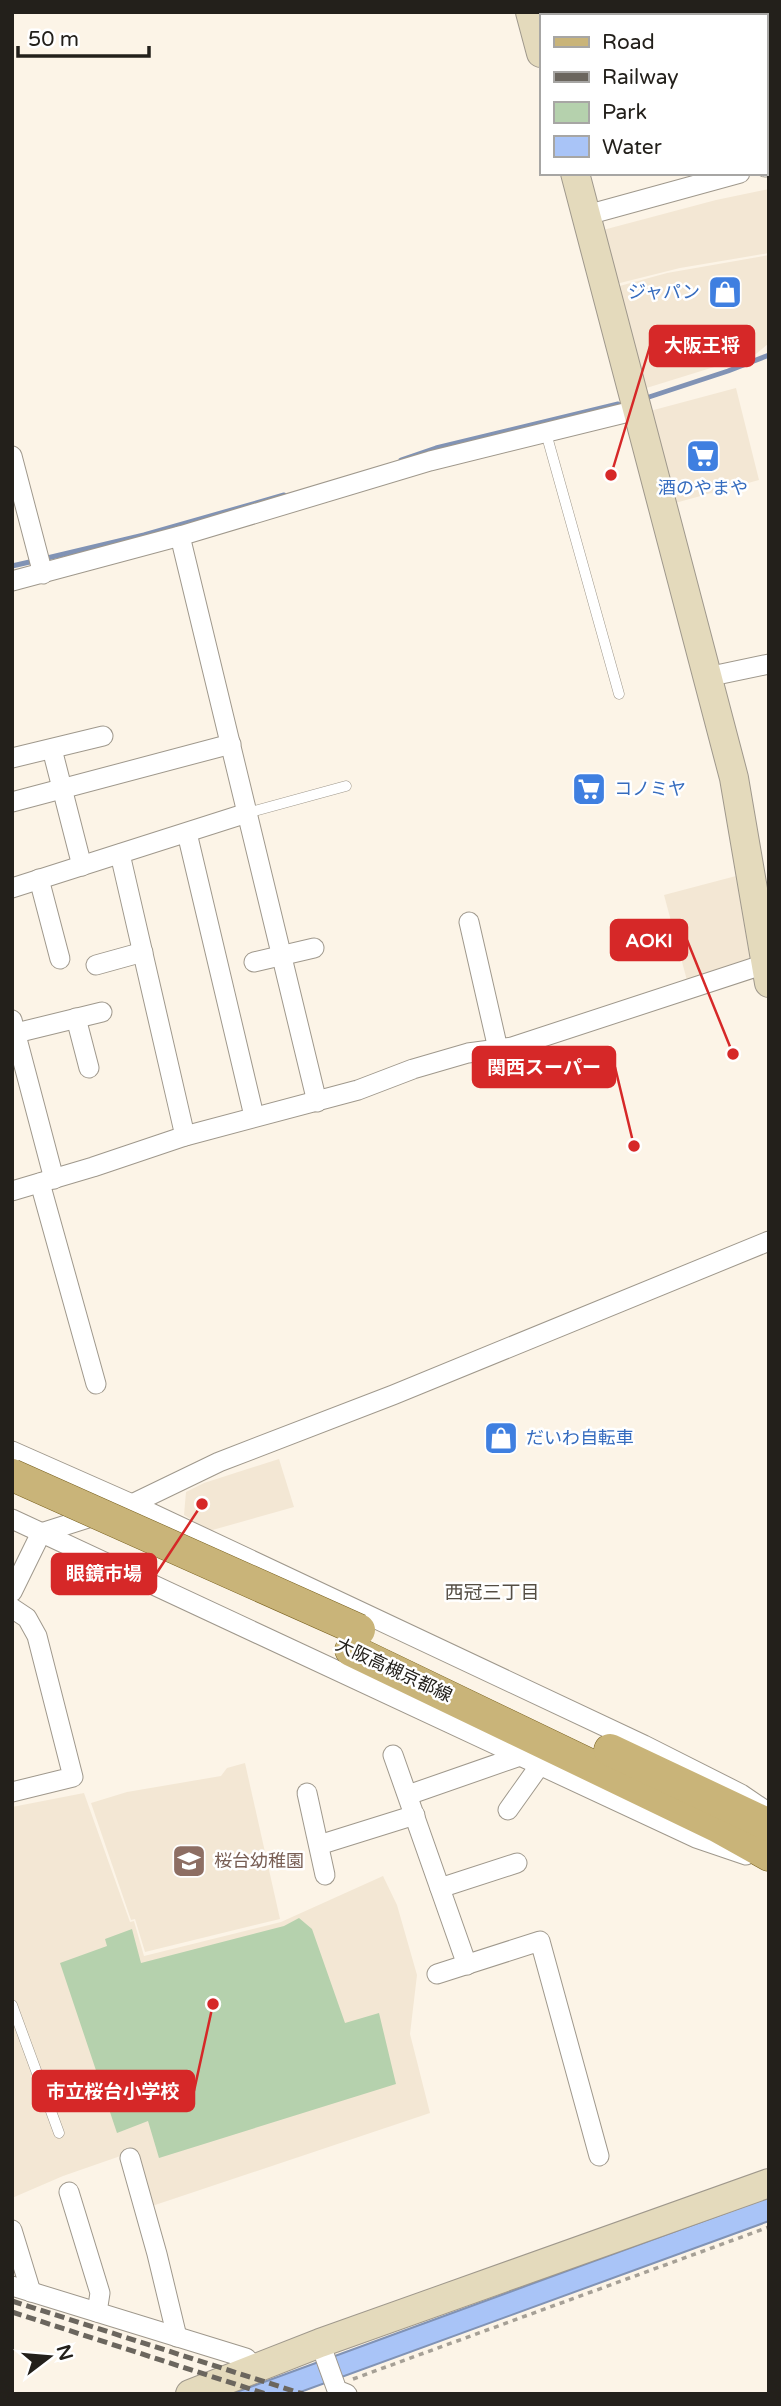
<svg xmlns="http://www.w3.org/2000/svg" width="781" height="2406" font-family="'Varela Round','Noto Sans JP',sans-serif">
<rect width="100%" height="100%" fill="#fcf4e7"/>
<g fill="#f3e7d4">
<polygon points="769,189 769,253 680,268 616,284 603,230 716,200"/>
<polygon points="769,255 769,343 756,354 640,390 616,287 667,273"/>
<polygon points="736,388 759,480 675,503 650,411"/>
<polygon points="736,876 750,960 688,984 664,895"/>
<polygon points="279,1459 294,1507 209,1531 184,1515 186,1492 204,1483"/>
<polygon points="245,1763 280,1919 145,1952 135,1919 131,1920 91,1803 127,1792 221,1776 227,1768"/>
<polygon points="84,1793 130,1922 134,1921 144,1956 281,1922 383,1876 397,1905 417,1975 410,2034 430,2113 149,2207 132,2152 63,2176 12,2198 12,1807"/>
</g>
<polygon fill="#b5d1ad" points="299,1918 312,1929 345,2023 379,2013 396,2084 159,2158 148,2121 117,2133 60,1963 107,1946 105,1939 132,1929 141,1963 284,1926"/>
<polygon fill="#a9c4f7" stroke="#8193b5" stroke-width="2" points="769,2197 769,2221 295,2394 231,2394"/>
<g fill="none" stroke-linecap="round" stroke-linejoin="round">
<g stroke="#8193b5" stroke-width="5">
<polyline points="649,397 728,371 769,355"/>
<polyline points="401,460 436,448 618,404"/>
<polyline points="43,559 144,535 284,495"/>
<polyline points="12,566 34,561"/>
</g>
<g stroke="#9f988c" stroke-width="11">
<g id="lane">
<polyline points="546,433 619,694"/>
<polyline points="247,813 346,786"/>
<polyline points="12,2005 59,2133"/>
</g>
</g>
<g stroke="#9f988c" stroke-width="21">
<g id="street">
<polyline points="660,12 661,16"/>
<polyline points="714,12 715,16"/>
<polyline points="765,34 769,34"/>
<polyline points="765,167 769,166"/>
<polyline points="587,215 740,173"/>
<polyline points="12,456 43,574"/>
<polyline points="180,536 317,1102"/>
<polyline points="12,581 180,536 430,461 637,410"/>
<polyline points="707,677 769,664"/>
<polyline points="52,749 82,866"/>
<polyline points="12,758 103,736"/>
<polyline points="12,802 231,744"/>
<polyline points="187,833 254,1116"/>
<polyline points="120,854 185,1136"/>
<polyline points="39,879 60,959"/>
<polyline points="12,888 247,813"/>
<polyline points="469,922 498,1049"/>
<polyline points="254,962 314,948"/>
<polyline points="96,965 143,952"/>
<polyline points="76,1018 89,1068"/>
<polyline points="12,1020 54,1179"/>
<polyline points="12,1034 102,1012"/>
<polyline points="40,1183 96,1384"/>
<polyline points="12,1191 93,1167 185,1136 358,1090 413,1069 468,1053 512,1047 765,964"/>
<polyline points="12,1451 132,1504 644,1745 741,1794 766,1811"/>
<polyline points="12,1519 696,1838 746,1855"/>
<polyline points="12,1592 41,1533 132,1504 219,1462 393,1395 769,1241"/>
<polyline points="12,1608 27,1618 37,1636 73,1777 12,1792"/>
<polyline points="393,1755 467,1965"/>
<polyline points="307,1793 325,1875"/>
<polyline points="408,1795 520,1756"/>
<polyline points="508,1810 540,1765"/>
<polyline points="319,1845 415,1815"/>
<polyline points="440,1888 517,1863"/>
<polyline points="437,1974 540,1941 599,2156"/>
<polyline points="130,2158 157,2254 177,2337"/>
<polyline points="69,2192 100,2293 97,2312"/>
<polyline points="12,2230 31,2292"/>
<polyline points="12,2286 246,2358 256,2368"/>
<polyline points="320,2343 337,2390 347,2394"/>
</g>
</g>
<g stroke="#9f988c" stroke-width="30">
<g id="secondary">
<polyline points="530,12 541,53"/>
<polyline points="575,173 734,778 769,983"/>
<polyline points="190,2394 320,2343 769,2183"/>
</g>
</g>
<g stroke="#78601e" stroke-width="33">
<g id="primary">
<polyline points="351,1650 717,1826 769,1855"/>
<polyline points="610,1750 769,1825"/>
</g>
</g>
<polyline stroke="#a6a096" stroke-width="3.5" stroke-dasharray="5 5" stroke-linecap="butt" points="353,2379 769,2227"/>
<use href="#lane" stroke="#fff" stroke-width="10"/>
<use href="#street" stroke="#fff" stroke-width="19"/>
<use href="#secondary" stroke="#e4dabc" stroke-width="28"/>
<use href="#primary" stroke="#c9b479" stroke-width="32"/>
<g stroke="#6b665e" stroke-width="5" stroke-dasharray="10 5" stroke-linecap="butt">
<polyline points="12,2301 303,2394"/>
<polyline points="12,2312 266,2394"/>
</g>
<g stroke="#78601e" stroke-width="33" stroke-linecap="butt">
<polyline id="primary-bridge" points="12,1475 359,1630"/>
</g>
<use href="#primary-bridge" stroke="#c9b479" stroke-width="32"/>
</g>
<defs>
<g id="shop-square" transform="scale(1.75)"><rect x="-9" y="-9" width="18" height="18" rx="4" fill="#3f7fe0" stroke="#fff"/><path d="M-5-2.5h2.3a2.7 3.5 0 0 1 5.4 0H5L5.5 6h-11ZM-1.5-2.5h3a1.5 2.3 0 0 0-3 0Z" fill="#fff"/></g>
<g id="supermarket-square" transform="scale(1.75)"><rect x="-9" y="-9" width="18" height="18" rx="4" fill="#3f7fe0" stroke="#fff"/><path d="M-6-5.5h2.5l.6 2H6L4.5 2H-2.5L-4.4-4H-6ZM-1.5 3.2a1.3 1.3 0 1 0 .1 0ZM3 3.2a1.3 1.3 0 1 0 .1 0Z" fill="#fff"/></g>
<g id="school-square" transform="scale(1.75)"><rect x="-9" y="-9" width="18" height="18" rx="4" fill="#8d6e63" stroke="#fff"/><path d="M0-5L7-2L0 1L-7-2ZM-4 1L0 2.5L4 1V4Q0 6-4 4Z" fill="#fff"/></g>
</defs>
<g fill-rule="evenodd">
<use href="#shop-square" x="725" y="292"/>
<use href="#supermarket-square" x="703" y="456"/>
<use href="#supermarket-square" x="589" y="789"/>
<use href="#shop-square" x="501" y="1438"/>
<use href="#school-square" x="189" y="1861"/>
</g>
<g text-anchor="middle" stroke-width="5" stroke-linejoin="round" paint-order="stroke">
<g font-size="18" fill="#366cbe" stroke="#fff" text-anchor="start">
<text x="700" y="298" text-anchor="end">ジャパン</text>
<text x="703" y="494" text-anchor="middle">酒のやまや</text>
<text x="614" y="795">コノミヤ</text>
<text x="526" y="1444">だいわ自転車</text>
</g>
<g font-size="18" fill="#23201b" stroke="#fff">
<text transform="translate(394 1670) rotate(25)" y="6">大阪高槻京都線</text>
</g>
<g font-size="18" fill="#785e54" stroke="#fff" text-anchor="start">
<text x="214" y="1867">桜台幼稚園</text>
</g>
<g font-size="19" fill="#544d43" stroke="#fff">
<text x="492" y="1599">西冠三丁目</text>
</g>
</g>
<path fill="none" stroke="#d62828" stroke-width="2.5" d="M611 475L650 346M733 1054L687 940M634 1146L615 1067M202 1504L156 1574M213 2004L194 2091"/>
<g fill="#d62828" stroke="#fff" stroke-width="2.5">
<circle cx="611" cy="475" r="7"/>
<circle cx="733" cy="1054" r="7"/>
<circle cx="634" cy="1146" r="7"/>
<circle cx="202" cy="1504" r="7"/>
<circle cx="213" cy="2004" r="7"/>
</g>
<g fill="#d62828" stroke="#d62828" stroke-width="2.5">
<rect x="650" y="326" width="104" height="40" rx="7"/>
<rect x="611" y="920" width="76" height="40" rx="7"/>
<rect x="473" y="1047" width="142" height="40" rx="7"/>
<rect x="52" y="1554" width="104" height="40" rx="7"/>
<rect x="33" y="2071" width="161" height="40" rx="7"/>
</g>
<g font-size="19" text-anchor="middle" font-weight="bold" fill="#fff">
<text x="702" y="352">大阪王将</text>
<text x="649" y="947">AOKI</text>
<text x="544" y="1074">関西スーパー</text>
<text x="104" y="1580">眼鏡市場</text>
<text x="113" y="2098">市立桜台小学校</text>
</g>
<rect width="781" height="2406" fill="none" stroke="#23201b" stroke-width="28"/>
<rect x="540" y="14" width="228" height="161" fill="#ffffff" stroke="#a7a6a4" stroke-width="2"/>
<rect x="554" y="37" width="35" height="10" fill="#c9b479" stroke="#a7a6a4" stroke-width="2"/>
<text x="602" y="49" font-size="21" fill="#23201b">Road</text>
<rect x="554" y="72" width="35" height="10" fill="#6b665e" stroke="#a7a6a4" stroke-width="2"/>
<text x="602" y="84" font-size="21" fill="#23201b">Railway</text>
<rect x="554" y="102" width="35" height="21" fill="#b5d1ad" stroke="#a7a6a4" stroke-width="2"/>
<text x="602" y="119" font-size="21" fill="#23201b">Park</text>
<rect x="554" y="136" width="35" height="21" fill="#a9c4f7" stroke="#a7a6a4" stroke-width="2"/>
<text x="602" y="154" font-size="21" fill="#23201b">Water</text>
<g transform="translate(49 2357) rotate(74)" stroke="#ffffff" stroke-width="5" paint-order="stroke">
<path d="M0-5L12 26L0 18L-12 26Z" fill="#23201b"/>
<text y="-10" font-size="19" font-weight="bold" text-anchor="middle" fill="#23201b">N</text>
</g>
<path d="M18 46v10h131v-10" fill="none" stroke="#23201b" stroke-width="3.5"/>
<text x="28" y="46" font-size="21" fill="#23201b" stroke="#ffffff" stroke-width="5" paint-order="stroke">50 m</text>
</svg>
